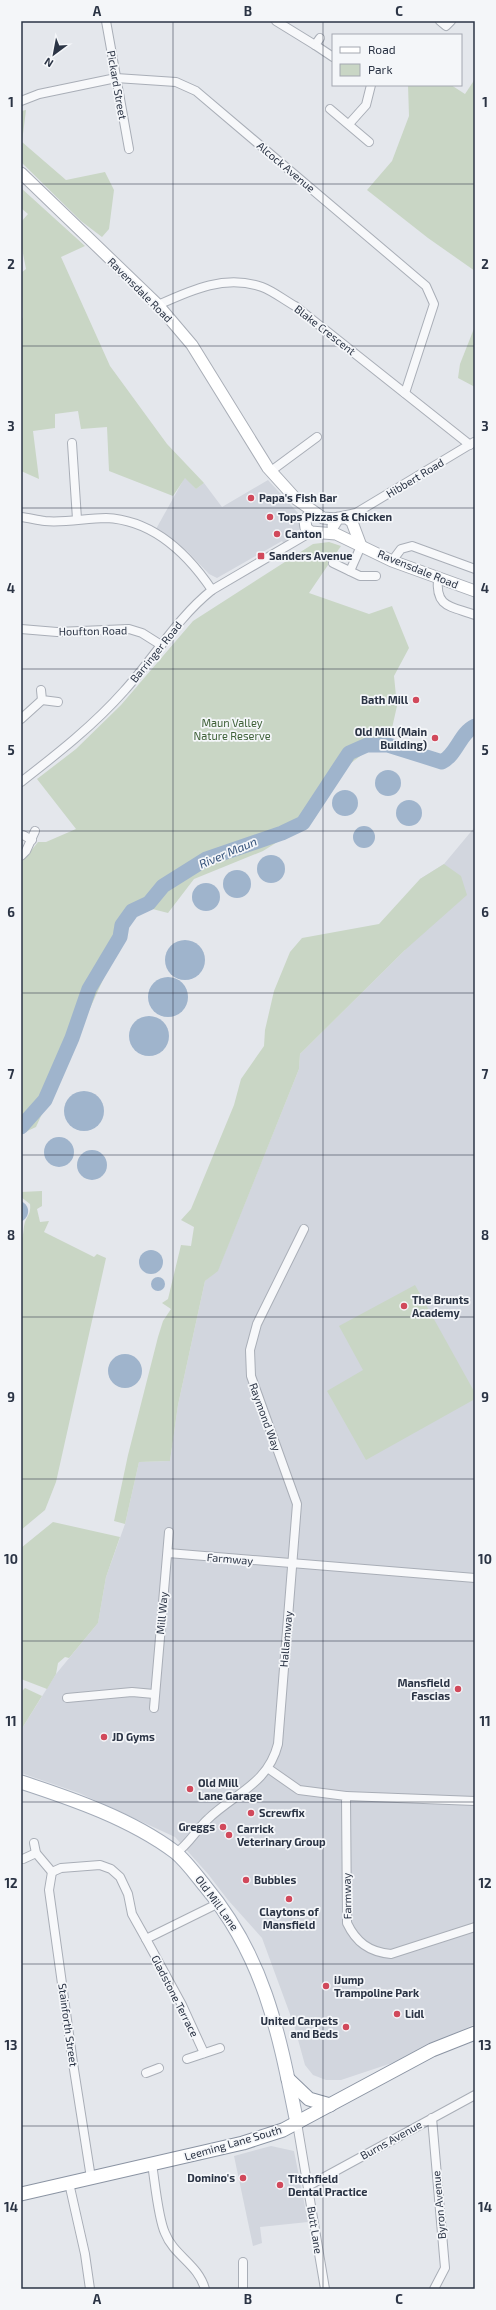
<svg xmlns="http://www.w3.org/2000/svg" width="496" height="2310" font-family="'Exo 2',sans-serif">
<rect width="100%" height="100%" fill="#e4e7ec"/>
<g fill="#d2d6de">
<polygon points="185,477 196,489 204,483 222,507 268,480 298,513 301,521 298,534 284,544 282,541 217,578 209,574 187,551 156,529"/>
<polygon points="474,828 475,2024 392,2063 341,2080 326,2080 313,2075 305,2065 294,2025 262,1938 228,1900 208,1874 175,1837 79,1793 21,1773 21,1730 56,1674 98,1623 106,1577 125,1524 139,1462 170,1461 178,1405 205,1281 218,1270 299,1069 300,1054 405,950 420,879 444,864"/>
<polygon points="271,2146 294,2151 308,2222 260,2227 262,2243 253,2246 234,2156"/>
</g>
<g fill="#c9d6c5">
<polygon points="475,79 475,271 428,238 367,190 392,161 409,116 408,85 451,85 465,94"/>
<polygon points="26,110 22,142 66,180 105,172 114,190 109,229 102,237 81,221 21,162 21,111"/>
<polygon points="21,188 85,246 61,257 110,366 167,444 204,483 196,489 185,478 173,496 109,471 107,427 81,429 78,411 55,414 55,428 33,431 39,479 21,471 21,321 23,317 21,273 26,269 21,243 21,222 28,214 21,208"/>
<polygon points="475,326 475,387 458,378 460,364"/>
<polygon points="329,542 341,546 309,593 369,614 392,606 409,648 394,676 397,706 390,737 375,745 347,766 314,819 263,851 194,879 168,913 137,905 36,1127 21,1134 21,863 38,842 46,842 76,829 37,779 76,749 121,705 193,621 313,544"/>
<polygon points="444,864 461,876 467,895 405,950 300,1054 299,1069 218,1271 205,1281 178,1405 170,1461 139,1462 125,1524 114,1521 128,1455 158,1337 163,1321 171,1309 162,1303 168,1299 181,1245 191,1246 194,1227 181,1220 191,1209 234,1105 241,1079 264,1046 265,1030 274,991 290,952 302,938 379,924 420,879"/>
<path d="M 42,1191 L 42,1206 L 37,1209 L 40,1222 L 49,1221 L 44,1232 L 94,1257 L 97,1254 L 106,1258 L 56,1482 L 45,1510 L 21,1530 L 21,1241 C 24,1235 23,1229 25,1222 C 28,1215 31,1213 30,1204 L 21,1197 L 21,1192 Z"/>
<polygon points="415,1285 475,1393 475,1399 366,1460 327,1391 363,1370 339,1326"/>
<polygon points="53,1522 120,1537 106,1577 98,1623 69,1658 65,1657 58,1663 56,1674 47,1689 21,1679 21,1548"/>
<polygon points="25,1688 42,1696 21,1730 21,1692"/>
</g>
<g fill="#9fb4cc">
<circle cx="388" cy="783" r="13"/>
<circle cx="345" cy="803" r="13"/>
<circle cx="409" cy="813" r="13"/>
<circle cx="364" cy="837" r="11"/>
<circle cx="271" cy="869" r="14"/>
<circle cx="237" cy="884" r="14"/>
<circle cx="206" cy="897" r="14"/>
<circle cx="185" cy="960" r="20"/>
<circle cx="168" cy="997" r="20"/>
<circle cx="149" cy="1036" r="20"/>
<circle cx="84" cy="1111" r="20"/>
<circle cx="59" cy="1152" r="15"/>
<circle cx="92" cy="1165" r="15"/>
<path d="M 21,1201 C 31,1206 30,1217 21,1222 Z"/>
<circle cx="151" cy="1262" r="12"/>
<circle cx="158" cy="1284" r="7"/>
<circle cx="125" cy="1371" r="17"/>
</g>
<g fill="none" stroke-linecap="round" stroke-linejoin="round">
<path stroke="#9fb4cc" stroke-width="15" d="M 21,1127 L 45,1100 L 72,1038 L 89,989 L 120,937 L 122,925 L 132,911 L 149,903 L 163,886 L 206,859 L 282,833 L 303,823 L 349,753 L 367,745 L 388,745 L 442,762 C 457,754 460,733 475,726"/>
<g stroke="#a9aeb7" stroke-width="10">
<g id="minor">
<polyline points="106,21 129,149"/>
<polyline points="276,21 315,45 320,38"/>
<polyline points="440,21 446,26 451,21"/>
<polyline points="315,45 333,57"/>
<polyline points="21,101 39,94 116,78 176,82 196,91 426,286 434,304 405,393"/>
<polyline points="330,109 369,142"/>
<polyline points="349,124 366,105 371,85"/>
<path d="M 158,305 C 191,290 225,274 262,287 C 273,291 284,300 295,306 L 470,445"/>
<polyline points="72,443 77,519"/>
<polyline points="271,471 317,437"/>
<polyline points="342,516 356,513 474,442"/>
<path d="M 21,517 C 29,518 37,520 45,521 C 65,523 86,518 106,518 C 153,520 187,553 212,590"/>
<polyline points="392,561 401,549 412,546 475,569"/>
<polyline points="333,563 360,576 376,576"/>
<polyline points="350,571 361,546"/>
<path d="M 438,578 C 435,608 451,606 475,615"/>
<polyline points="21,629 57,632 129,629 142,633 161,645"/>
<polyline points="41,690 42,700 58,702"/>
<polyline points="21,719 42,700"/>
<path d="M 21,782 C 57,754 94,725 124,691 C 154,658 177,618 212,590 L 311,532"/>
<polyline points="23,835 32,840"/>
<polyline points="21,856 26,851 35,831"/>
<polyline points="168,1553 475,1578"/>
<polyline points="67,1698 132,1692 154,1694"/>
<polyline points="154,1708 169,1532"/>
<path d="M 269,1769 L 299,1790 L 346,1796 L 347,1923 C 356,1942 369,1952 391,1954 L 475,1927"/>
<polyline points="346,1796 475,1801"/>
<polyline points="34,1843 36,1853 52,1872"/>
<path d="M 176,1853 C 189,1844 196,1830 208,1819 C 235,1793 268,1784 278,1744 L 297,1504 L 251,1376 L 250,1350 L 257,1324 L 304,1229"/>
<polyline points="23,1859 36,1853"/>
<polyline points="52,1872 49,1890 73,2063 91,2178"/>
<polyline points="52,1872 61,1868 100,1865 111,1869 120,1877 128,1894 132,1914 146,1939 219,1903"/>
<polyline points="146,1939 182,2005 204,2053"/>
<polyline points="187,2059 220,2048"/>
<polyline points="146,2073 159,2068"/>
<polyline points="432,2118 445,2268 434,2289"/>
<polyline points="297,2123 325,2289"/>
<path d="M 152,2164 C 155,2182 158,2218 165,2233 C 174,2256 198,2264 205,2289"/>
<polyline points="69,2183 85,2254 90,2289"/>
<polyline points="308,2186 475,2095"/>
<polyline points="243,2262 243,2289"/>
</g>
</g>
<g stroke="#a9aeb7" stroke-width="13">
<g id="secondary">
<polyline points="21,173 158,305 192,345 268,468 296,499 323,518 336,519"/>
<polyline points="315,513 308,516 305,521 306,528 311,532 336,534 392,561 475,591"/>
<polyline points="333,526 338,518 347,518 352,522 361,546"/>
</g>
</g>
<g stroke="#a3abb8" stroke-width="15">
<path id="primary" d="M 21,1782 C 73,1799 131,1819 175,1852 C 186,1861 196,1875 205,1886 C 265,1958 279,2034 297,2123"/>
</g>
<g stroke="#8b94a3" stroke-width="15">
<g id="trunk">
<polyline points="288,2079 309,2099 330,2105"/>
<polyline points="21,2194 243,2143 283,2130 432,2050 475,2033"/>
</g>
</g>
<use href="#minor" stroke="#f7f8fa" stroke-width="8"/>
<use href="#secondary" stroke="#fff" stroke-width="11"/>
<use href="#primary" stroke="#fff" stroke-width="13"/>
<use href="#trunk" stroke="#fff" stroke-width="13"/>
</g>
<path fill="none" stroke="#2b3445" stroke-width="1" stroke-opacity="0.55" d="M 173,21 L 173,2289M 323,21 L 323,2289M 21,184 L 475,184M 21,346 L 475,346M 21,508 L 475,508M 21,669 L 475,669M 21,831 L 475,831M 21,993 L 475,993M 21,1155 L 475,1155M 21,1317 L 475,1317M 21,1479 L 475,1479M 21,1641 L 475,1641M 21,1802 L 475,1802M 21,1964 L 475,1964M 21,2126 L 475,2126"/>
<g fill="#d1495b" stroke="#f4f6f9" stroke-width="1.5">
<circle cx="251" cy="498" r="4"/>
<circle cx="270" cy="517" r="4"/>
<circle cx="277" cy="534" r="4"/>
<rect x="257" y="552" width="8" height="8" rx="2"/>
<circle cx="416" cy="700" r="4"/>
<circle cx="435" cy="738" r="4"/>
<circle cx="404" cy="1306" r="4"/>
<circle cx="458" cy="1689" r="4"/>
<circle cx="104" cy="1737" r="4"/>
<circle cx="190" cy="1789" r="4"/>
<circle cx="251" cy="1813" r="4"/>
<circle cx="223" cy="1827" r="4"/>
<circle cx="229" cy="1835" r="4"/>
<circle cx="246" cy="1880" r="4"/>
<circle cx="289" cy="1899" r="4"/>
<circle cx="326" cy="1986" r="4"/>
<circle cx="397" cy="2014" r="4"/>
<circle cx="346" cy="2027" r="4"/>
<circle cx="243" cy="2178" r="4"/>
<circle cx="280" cy="2185" r="4"/>
</g>
<g text-anchor="middle" stroke-width="3.5" stroke-linejoin="round" paint-order="stroke">
<g font-size="11" fill="#2b3445" stroke="#f4f6f9">
<text transform="translate(117 85) rotate(80)" y="4">Pickard Street</text>
<text transform="translate(286 167) rotate(40)" y="4">Alcock Avenue</text>
<text transform="translate(140 290) rotate(45)" y="4">Ravensdale Road</text>
<text transform="translate(325 330) rotate(38)" y="4">Blake Crescent</text>
<text transform="translate(415 478) rotate(-31)" y="4">Hibbert Road</text>
<text transform="translate(418 569) rotate(22)" y="4">Ravensdale Road</text>
<text transform="translate(93 631) rotate(-1)" y="4">Houfton Road</text>
<text transform="translate(156 652) rotate(-51)" y="4">Barringer Road</text>
<text transform="translate(265 1417) rotate(70)" y="4">Raymond Way</text>
<text transform="translate(230 1559) rotate(5)" y="4">Farmway</text>
<text transform="translate(162 1613) rotate(-85)" y="4">Mill Way</text>
<text transform="translate(286 1639) rotate(-85)" y="4">Hallamway</text>
<text transform="translate(347 1896) rotate(-91)" y="4">Farmway</text>
<text transform="translate(217 1903) rotate(54)" y="4">Old Mill Lane</text>
<text transform="translate(175 1996) rotate(63)" y="4">Gladstone Terrace</text>
<text transform="translate(68 2025) rotate(82)" y="4">Stainforth Street</text>
<text transform="translate(391 2140) rotate(-29)" y="4">Burns Avenue</text>
<text transform="translate(233 2143) rotate(-16)" y="4">Leeming Lane South</text>
<text transform="translate(439 2205) rotate(-95)" y="4">Byron Avenue</text>
<text transform="translate(315 2230) rotate(81)" y="4">Butt Lane</text>
</g>
<g font-size="11" font-weight="bold" fill="#2b3445" stroke="#f4f6f9" text-anchor="start">
<text x="259" y="502">Papa's Fish Bar</text>
<text x="278" y="521">Tops Pizzas &amp; Chicken</text>
<text x="285" y="538">Canton</text>
<text x="269" y="560">Sanders Avenue</text>
<text x="408" y="704" text-anchor="end">Bath Mill</text>
<text x="427" y="736" text-anchor="end">Old Mill (Main<tspan x="427" dy="13">Building)</tspan></text>
<text x="412" y="1304">The Brunts<tspan x="412" dy="13">Academy</tspan></text>
<text x="450" y="1687" text-anchor="end">Mansfield<tspan x="450" dy="13">Fascias</tspan></text>
<text x="112" y="1741">JD Gyms</text>
<text x="198" y="1787">Old Mill<tspan x="198" dy="13">Lane Garage</tspan></text>
<text x="259" y="1817">Screwfix</text>
<text x="215" y="1831" text-anchor="end">Greggs</text>
<text x="237" y="1833">Carrick<tspan x="237" dy="13">Veterinary Group</tspan></text>
<text x="254" y="1884">Bubbles</text>
<text x="289" y="1916" text-anchor="middle">Claytons of<tspan x="289" dy="13">Mansfield</tspan></text>
<text x="334" y="1984">iJump<tspan x="334" dy="13">Trampoline Park</tspan></text>
<text x="405" y="2018">Lidl</text>
<text x="338" y="2025" text-anchor="end">United Carpets<tspan x="338" dy="13">and Beds</tspan></text>
<text x="235" y="2182" text-anchor="end">Domino's</text>
<text x="288" y="2183">Titchfield<tspan x="288" dy="13">Dental Practice</tspan></text>
</g>
<g font-size="11" fill="#3f6138" stroke="#f4f6f9">
<text x="232" y="727">Maun Valley<tspan x="232" dy="13">Nature Reserve</tspan></text>
</g>
<g font-size="12" font-style="italic" fill="#34527a" stroke="#f4f6f9">
<text transform="translate(228 853) rotate(-23)" y="4">River Maun</text>
</g>
</g>
<rect width="496" height="2310" fill="none" stroke="#f4f6f9" stroke-width="44"/>
<rect x="332" y="34" width="130" height="52" fill="#f4f6f9" stroke="#a4a8b1"/>
<rect x="340" y="47" width="20" height="6" fill="#ffffff" stroke="#a4a8b1"/>
<text x="368" y="54" font-size="12" fill="#2b3445">Road</text>
<rect x="340" y="64" width="20" height="12" fill="#c9d6c5" stroke="#a4a8b1"/>
<text x="368" y="74" font-size="12" fill="#2b3445">Park</text>
<g transform="translate(54 54) rotate(212)" stroke="#f4f6f9" stroke-width="3" paint-order="stroke">
<path d="M0-3L7 15L0 10L-7 15Z" fill="#2b3445"/>
<text y="-6" font-size="11" font-weight="bold" text-anchor="middle" fill="#2b3445">N</text>
</g>
<rect x="22" y="22" width="452" height="2266" fill="none" stroke="#2b3445" stroke-width="1.5"/>
<g font-size="13" text-anchor="middle" font-weight="bold" fill="#2b3445">
<text x="97" y="16">A</text>
<text x="248" y="16">B</text>
<text x="399" y="16">C</text>
<text x="11" y="107">1</text>
<text x="485" y="107">1</text>
<text x="11" y="269">2</text>
<text x="485" y="269">2</text>
<text x="11" y="431">3</text>
<text x="485" y="431">3</text>
<text x="11" y="593">4</text>
<text x="485" y="593">4</text>
<text x="11" y="755">5</text>
<text x="485" y="755">5</text>
<text x="11" y="917">6</text>
<text x="485" y="917">6</text>
<text x="11" y="1079">7</text>
<text x="485" y="1079">7</text>
<text x="11" y="1240">8</text>
<text x="485" y="1240">8</text>
<text x="11" y="1402">9</text>
<text x="485" y="1402">9</text>
<text x="11" y="1564">10</text>
<text x="485" y="1564">10</text>
<text x="11" y="1726">11</text>
<text x="485" y="1726">11</text>
<text x="11" y="1888">12</text>
<text x="485" y="1888">12</text>
<text x="11" y="2050">13</text>
<text x="485" y="2050">13</text>
<text x="11" y="2212">14</text>
<text x="485" y="2212">14</text>
<text x="97" y="2304">A</text>
<text x="248" y="2304">B</text>
<text x="399" y="2304">C</text>
</g>
</svg>
